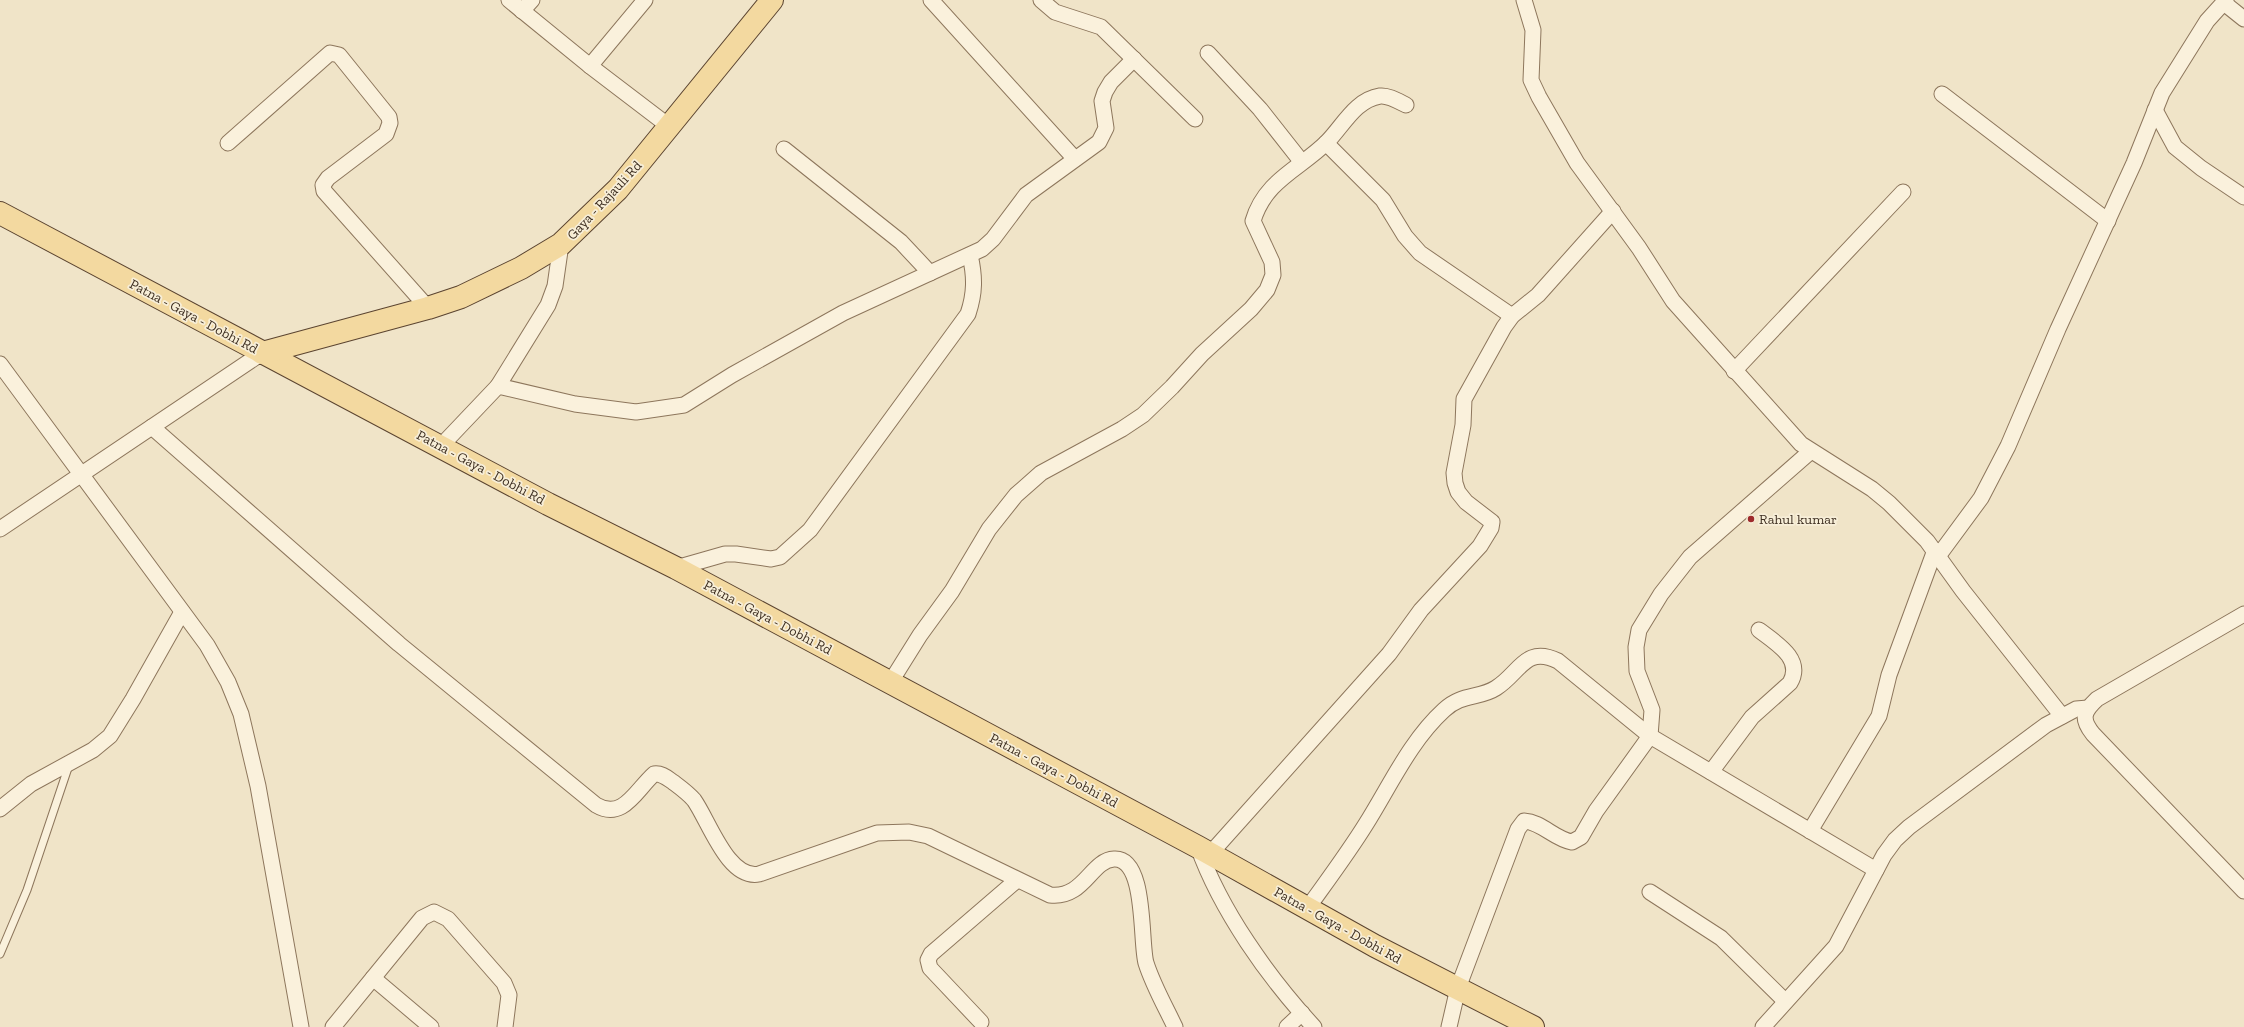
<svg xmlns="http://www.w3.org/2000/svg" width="2244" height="1027" font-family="'Zilla Slab',serif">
<rect width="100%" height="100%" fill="#f0e4c8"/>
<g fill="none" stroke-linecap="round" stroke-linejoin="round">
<g stroke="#8d765c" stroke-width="9">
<polyline id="lane" points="0,954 27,890 69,765"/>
</g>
<g stroke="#8d765c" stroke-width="17">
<g id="street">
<polyline points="509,0 590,66 670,127"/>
<polyline points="931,0 1075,159"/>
<polyline points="1041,0 1055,12 1101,27 1195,119"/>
<polyline points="1524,0 1533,30 1531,80 1539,97 1577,163 1639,248 1673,301 1801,444 1872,489 1889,503 1927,541 1963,591 2062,716"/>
<polyline points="2224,3 2244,19"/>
<polyline points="522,11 532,0"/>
<polyline points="1208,53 1260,109 1301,161"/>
<polyline points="590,66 645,0"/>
<polyline points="1942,94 2108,221"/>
<polyline points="2155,110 2175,147 2201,168 2244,197"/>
<polyline points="228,143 330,53 339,55 389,117 390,123 386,134 328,178 323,185 324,191 428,308"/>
<polyline points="1326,143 1383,200 1405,236 1420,253 1512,316"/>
<polyline points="784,149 901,242 930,273"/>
<polyline points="0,364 207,645 228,682 241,714 258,786 301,1027"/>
<polyline points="1734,371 1903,192"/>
<polyline points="498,386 548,305 555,286 561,244"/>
<path d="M 152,427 L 399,644 L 596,805 C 623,821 636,790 654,774 C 662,773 667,778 673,782 C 681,788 688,793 694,800 C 709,821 728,880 759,874 L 877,833 L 909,832 L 928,836 L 1050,895 C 1084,899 1091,860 1114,859 C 1147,857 1140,943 1146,963 C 1153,985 1165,1006 1175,1027"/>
<polyline points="441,446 498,386 575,404 636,412 684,405 732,375 843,313 982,249 993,239 1026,195 1099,142 1106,128 1102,101 1105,92 1111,82 1134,59"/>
<polyline points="0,529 262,353"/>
<polyline points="1939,555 1981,498 2008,446 2058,329 2134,163 2162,93 2207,21 2226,0"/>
<path d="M 676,568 L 725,554 L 736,554 L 771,559 L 780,557 L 810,530 L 968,314 C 975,293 975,277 970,255"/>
<path d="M 2244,614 L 2097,699 C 2083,712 2081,719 2093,734 L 2244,891"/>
<path d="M 890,683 L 920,635 L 952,591 L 989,529 L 1016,495 L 1041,473 L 1122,429 L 1143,415 L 1172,387 L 1202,354 L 1251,309 L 1267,290 L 1273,275 L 1272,262 L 1253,221 C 1265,180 1300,169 1327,142 C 1343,126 1355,100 1380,96 C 1388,95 1398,101 1406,105"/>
<path d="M 1711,772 L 1752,717 L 1790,683 C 1804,659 1776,643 1759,630"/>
<polyline points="0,809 31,784 93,750 110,736 133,699 182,612"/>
<polyline points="1810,831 1879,716 1889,675 1935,550"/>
<path d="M 1198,847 C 1221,911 1268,977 1314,1027"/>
<polyline points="1210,854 1389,654 1421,610 1480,546 1491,528 1492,522 1466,502 1458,492 1455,483 1454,473 1463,425 1464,399 1504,327 1512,316 1538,295 1613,211"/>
<polyline points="1650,892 1721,938 1785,1001"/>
<path d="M 1307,909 C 1327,881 1348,853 1366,824 C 1390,786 1410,741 1444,710 C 1462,693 1479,699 1496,688 C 1520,673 1525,645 1558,661 L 1650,736 L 1876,870"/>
<polyline points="373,978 431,1027"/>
<polyline points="981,1022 930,968 928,960 931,954 1017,880"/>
<polyline points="333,1027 422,918 434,912 448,919 504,983 509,995 505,1027"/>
<polyline points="1287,1027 1302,1013"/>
<path d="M 1449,1027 L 1458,988 L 1518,829 L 1524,821 C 1542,822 1554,839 1572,842 L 1581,837 L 1596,811 L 1650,736 L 1652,710 L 1637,671 L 1636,647 L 1639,630 L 1661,594 L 1690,557 L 1811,451"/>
<polyline points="1763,1027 1836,946 1884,855 1895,840 1909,827 2046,725 2076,709 2088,708"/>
</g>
</g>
<g stroke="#5b4430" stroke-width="24">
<g id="primary">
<polyline points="0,213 548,504 676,568 1198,847 1375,946 1533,1027"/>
<polyline points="262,353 428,308 461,297 521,268 561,244 618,189 772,0"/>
</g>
</g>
<use href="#lane" stroke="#faf1dc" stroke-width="7"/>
<use href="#street" stroke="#faf1dc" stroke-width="15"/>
<use href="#primary" stroke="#f3d9a0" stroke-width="22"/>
</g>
<circle fill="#9e2a2b" stroke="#f7eed8" stroke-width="1.5" cx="1751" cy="519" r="4"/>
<g text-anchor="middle" stroke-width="3.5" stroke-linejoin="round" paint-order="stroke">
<g font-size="14" fill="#3d2e20" stroke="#f7eed8">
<text transform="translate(604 200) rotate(-47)" y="5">Gaya - Rajauli Rd</text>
<text transform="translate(194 316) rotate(28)" y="5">Patna - Gaya - Dobhi Rd</text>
<text transform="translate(481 467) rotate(28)" y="5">Patna - Gaya - Dobhi Rd</text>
<text transform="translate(768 617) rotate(28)" y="5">Patna - Gaya - Dobhi Rd</text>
<text transform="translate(1054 770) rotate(28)" y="5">Patna - Gaya - Dobhi Rd</text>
<text transform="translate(1338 925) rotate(29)" y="5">Patna - Gaya - Dobhi Rd</text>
</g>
<g font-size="14" fill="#3d2e20" stroke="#f7eed8" text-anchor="start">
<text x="1759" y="524">Rahul kumar</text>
</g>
</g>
</svg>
